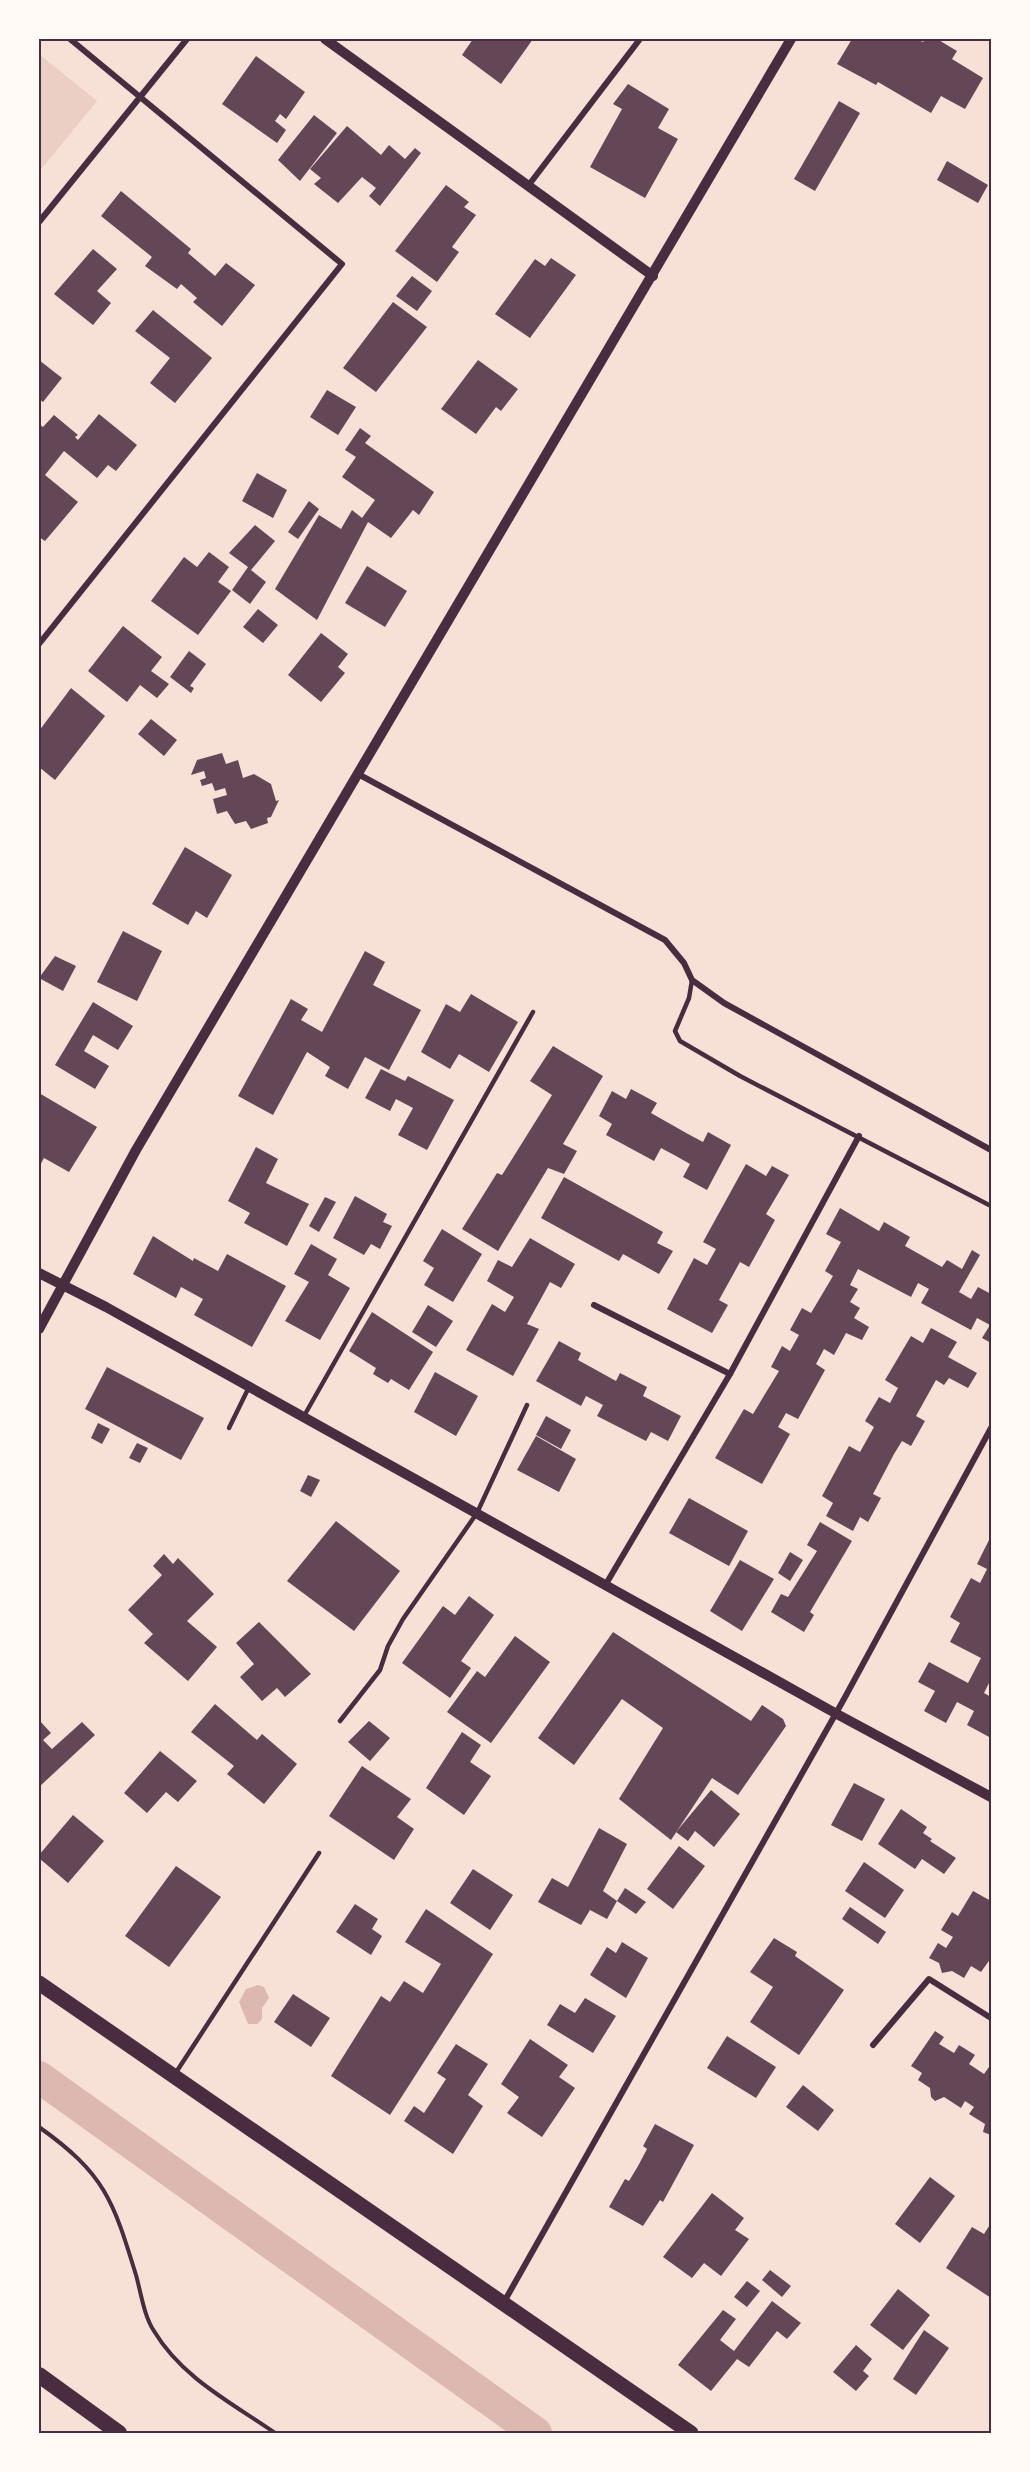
<svg xmlns="http://www.w3.org/2000/svg" width="1030" height="2472" font-family="Signika,sans-serif">
<rect width="100%" height="100%" fill="#f7e1d7"/>
<polygon fill="#ebcfc5" points="39,54 97,101 42,168 39,166"/>
<polygon fill="#dcb8b0" points="258,1985 264,1987 269,1998 262,2008 262,2019 257,2024 248,2024 239,2002 246,1989"/>
<g fill="none" stroke-linecap="round" stroke-linejoin="round">
<polyline stroke="#dcb8b0" stroke-width="32" points="39,2077 536,2433"/>
</g>
<g fill="#644757">
<polygon points="473,39 533,39 501,84 462,55"/>
<polygon points="852,39 917,39 923,42 925,39 937,39 957,51 952,59 983,78 965,109 941,96 931,113 878,82 876,85 837,64"/>
<polygon points="256,56 305,92 286,119 280,114 275,121 286,130 277,143 222,104"/>
<polygon points="628,84 669,109 658,128 678,139 645,198 590,167 622,109 613,104"/>
<polygon points="839,101 860,113 815,191 794,179"/>
<polygon points="314,115 337,133 300,181 278,160"/>
<polygon points="347,126 381,155 389,145 405,159 415,148 421,153 380,206 369,196 376,188 362,177 338,203 314,184 321,178 310,169"/>
<polygon points="947,161 988,185 978,203 937,180"/>
<polygon points="446,185 469,202 464,207 476,215 452,247 459,252 437,282 395,251"/>
<polygon points="121,191 191,249 188,253 215,276 226,263 255,285 222,326 193,302 197,298 181,284 177,289 145,266 152,257 101,216"/>
<polygon points="93,249 117,269 97,291 111,303 93,325 54,294"/>
<polygon points="551,258 576,275 530,338 495,314 535,259 545,266"/>
<polygon points="412,276 432,291 417,311 396,296"/>
<polygon points="393,302 427,327 376,392 343,368"/>
<polygon points="153,310 212,358 175,403 150,383 170,358 135,331"/>
<polygon points="39,360 62,378 43,402 39,399"/>
<polygon points="478,360 518,389 501,411 496,407 476,434 441,409"/>
<polygon points="327,390 356,407 338,435 310,417"/>
<polygon points="99,414 137,445 116,471 108,465 97,478 64,451 45,475 78,502 45,541 39,537 39,424 43,427 54,415 78,435 75,437 78,440"/>
<polygon points="360,428 371,436 365,443 434,492 419,515 413,510 391,538 368,522 317,620 275,589 319,515 341,529 352,510 362,518 375,500 342,477 356,457 345,450"/>
<polygon points="257,473 287,490 273,518 242,501"/>
<polygon points="309,501 319,509 298,539 288,532"/>
<polygon points="255,525 275,541 251,570 266,582 250,604 232,590 248,567 229,553"/>
<polygon points="209,552 229,567 218,582 231,591 198,635 151,601 184,557 197,567"/>
<polygon points="367,566 407,591 385,627 345,603"/>
<polygon points="258,609 278,625 263,643 243,627"/>
<polygon points="123,626 162,657 151,671 169,684 157,698 140,685 127,702 88,671"/>
<polygon points="321,633 348,654 338,667 345,673 321,702 288,675"/>
<polygon points="189,651 206,664 190,686 194,688 191,693 170,677"/>
<polygon points="71,688 105,716 55,780 39,767 39,731"/>
<polygon points="151,719 177,740 164,756 138,734"/>
<polygon points="222,753 226,764 238,760 243,778 254,774 271,784 276,801 279,800 271,817 267,818 268,823 251,829 246,821 235,824 227,811 217,814 213,799 227,795 225,788 215,791 212,783 202,786 200,780 206,778 204,771 191,775 197,760"/>
<polygon points="185,847 232,875 207,918 196,911 188,925 152,904"/>
<polygon points="123,931 162,951 137,1001 97,982"/>
<polygon points="365,951 385,962 373,985 421,1010 389,1070 365,1057 348,1089 325,1076 330,1067 307,1052 273,1115 238,1096 291,999 308,1009 301,1020 322,1032"/>
<polygon points="55,956 76,966 63,991 39,978"/>
<polygon points="471,994 518,1022 489,1072 459,1054 450,1069 421,1052 446,1004 460,1012"/>
<polygon points="93,1002 133,1026 118,1050 93,1035 84,1051 109,1066 95,1089 55,1065"/>
<polygon points="553,1046 603,1076 563,1144 577,1151 564,1174 548,1168 498,1251 462,1229 497,1173 502,1175 552,1095 530,1081"/>
<polygon points="381,1069 405,1081 408,1076 454,1100 427,1150 398,1135 413,1108 396,1099 390,1111 365,1098"/>
<polygon points="631,1089 657,1103 651,1113 688,1134 703,1142 708,1132 731,1145 707,1190 683,1177 690,1164 676,1156 661,1148 654,1161 606,1135 612,1124 599,1116 612,1091 626,1099"/>
<polygon points="39,1093 97,1127 69,1172 44,1158 39,1167"/>
<polygon points="256,1147 278,1159 266,1183 309,1204 287,1246 244,1223 250,1213 228,1201"/>
<polygon points="746,1164 766,1176 772,1166 789,1175 766,1214 775,1220 749,1267 740,1262 719,1300 728,1305 712,1333 667,1309 694,1258 707,1265 716,1249 703,1242"/>
<polygon points="564,1177 663,1232 657,1243 673,1251 659,1274 623,1254 619,1261 541,1218"/>
<polygon points="355,1196 387,1214 383,1222 392,1226 380,1249 371,1244 364,1255 333,1238"/>
<polygon points="325,1197 336,1202 319,1232 309,1226"/>
<polygon points="840,1208 879,1231 884,1222 910,1237 905,1246 942,1267 947,1260 962,1269 972,1250 980,1255 959,1292 971,1299 978,1287 991,1294 991,1343 982,1338 990,1325 977,1318 971,1330 921,1303 929,1289 918,1283 911,1297 858,1269 850,1285 858,1289 850,1302 860,1308 854,1318 869,1327 862,1340 846,1333 834,1355 824,1349 816,1364 825,1370 798,1419 786,1413 778,1427 790,1434 762,1484 715,1458 744,1409 753,1414 779,1371 771,1367 782,1346 790,1351 799,1335 790,1330 802,1308 811,1313 833,1276 825,1271 841,1242 826,1234"/>
<polygon points="442,1229 482,1254 453,1302 424,1285 434,1268 423,1261"/>
<polygon points="153,1236 193,1261 194,1258 218,1271 227,1254 286,1286 252,1347 194,1315 203,1299 181,1287 176,1298 133,1274"/>
<polygon points="530,1238 575,1264 561,1288 550,1282 543,1295 527,1324 539,1329 513,1376 466,1350 492,1304 505,1312 514,1297 487,1281 498,1260 512,1267"/>
<polygon points="311,1244 337,1259 328,1275 350,1288 320,1340 285,1321 309,1282 294,1274"/>
<polygon points="428,1305 453,1321 436,1347 412,1332"/>
<polygon points="372,1312 433,1352 409,1390 391,1379 388,1383 373,1374 376,1368 349,1351"/>
<polygon points="931,1328 957,1342 948,1357 977,1373 968,1388 949,1378 944,1385 936,1380 916,1416 925,1421 911,1446 902,1441 894,1454 873,1494 881,1498 868,1522 860,1517 853,1531 826,1516 833,1503 822,1496 849,1446 860,1452 874,1427 865,1421 879,1397 890,1403 898,1388 885,1380 911,1336 923,1343"/>
<polygon points="559,1341 581,1353 578,1360 616,1381 620,1373 647,1387 643,1396 681,1416 668,1441 651,1432 646,1441 597,1416 603,1405 586,1396 581,1406 536,1381"/>
<polygon points="107,1367 204,1418 181,1460 85,1409"/>
<polygon points="435,1372 478,1396 456,1436 414,1412"/>
<polygon points="546,1416 571,1430 561,1449 536,1435"/>
<polygon points="98,1423 110,1429 102,1444 91,1438"/>
<polygon points="536,1436 576,1459 559,1492 517,1470"/>
<polygon points="137,1443 148,1448 140,1463 129,1458"/>
<polygon points="308,1475 320,1480 311,1497 300,1491"/>
<polygon points="689,1498 748,1531 729,1566 669,1533"/>
<polygon points="336,1521 400,1571 354,1631 287,1581"/>
<polygon points="820,1522 852,1541 810,1612 814,1615 804,1632 771,1612 781,1594 788,1597 817,1551 807,1545"/>
<polygon points="989,1540 991,1679 984,1693 991,1697 991,1738 967,1725 974,1711 957,1702 946,1723 924,1711 935,1691 918,1682 929,1662 968,1683 981,1658 950,1642 960,1623 950,1617 971,1578 980,1583 987,1569 977,1564"/>
<polygon points="790,1552 803,1560 790,1581 778,1573"/>
<polygon points="164,1554 173,1564 178,1558 214,1594 187,1621 217,1647 188,1681 144,1643 153,1634 128,1610 162,1575 153,1566"/>
<polygon points="740,1560 774,1579 742,1631 710,1611"/>
<polygon points="469,1596 494,1615 461,1661 471,1668 450,1698 402,1663 443,1606 455,1615"/>
<polygon points="259,1622 311,1674 285,1697 277,1688 262,1701 240,1677 254,1664 236,1643"/>
<polygon points="613,1632 751,1721 762,1705 783,1719 786,1726 738,1795 712,1778 671,1840 619,1799 663,1728 622,1699 574,1765 538,1738"/>
<polygon points="515,1636 550,1662 491,1743 447,1712 477,1671 485,1677"/>
<polygon points="215,1704 257,1740 262,1734 297,1764 264,1804 227,1774 234,1766 191,1732"/>
<polygon points="39,1720 51,1733 43,1740 52,1749 82,1722 95,1735 39,1787"/>
<polygon points="369,1721 390,1738 370,1761 348,1742"/>
<polygon points="462,1732 481,1745 470,1762 491,1776 464,1815 426,1788"/>
<polygon points="160,1751 197,1781 178,1802 166,1792 147,1813 124,1793"/>
<polygon points="362,1766 411,1799 397,1817 414,1829 394,1860 329,1816"/>
<polygon points="854,1783 885,1799 862,1841 831,1825"/>
<polygon points="711,1790 740,1814 714,1847 695,1831 688,1841 676,1832"/>
<polygon points="901,1809 927,1827 923,1833 932,1839 930,1841 956,1858 944,1874 922,1859 915,1869 878,1844"/>
<polygon points="73,1815 104,1841 68,1883 39,1858 39,1855"/>
<polygon points="599,1828 627,1844 603,1891 617,1901 607,1919 590,1910 581,1925 538,1902 552,1878 568,1887"/>
<polygon points="679,1846 705,1866 673,1909 647,1889"/>
<polygon points="864,1862 904,1890 885,1918 845,1891"/>
<polygon points="176,1866 221,1897 169,1967 125,1936"/>
<polygon points="473,1869 513,1895 490,1930 450,1903"/>
<polygon points="625,1888 646,1902 636,1914 617,1901"/>
<polygon points="973,1891 991,1901 991,1958 981,1972 971,1966 964,1978 952,1971 942,1973 939,1963 929,1958 938,1943 946,1948 953,1937 941,1930 952,1912 958,1916"/>
<polygon points="355,1904 378,1919 372,1929 382,1936 371,1955 336,1932"/>
<polygon points="850,1907 886,1932 878,1944 842,1919"/>
<polygon points="426,1909 493,1954 390,2115 331,2076 381,1996 390,2002 404,1981 423,1993 441,1964 405,1942"/>
<polygon points="774,1938 797,1952 795,1956 844,1990 799,2055 750,2022 773,1987 750,1972"/>
<polygon points="622,1942 648,1958 626,1998 590,1975 607,1947 616,1953"/>
<polygon points="293,1994 330,2018 311,2047 274,2022"/>
<polygon points="585,1998 616,2016 593,2053 547,2025 560,2004 575,2013"/>
<polygon points="935,2031 944,2037 939,2044 954,2053 959,2045 975,2055 969,2064 984,2074 989,2067 991,2069 991,2135 983,2132 985,2124 969,2114 974,2107 965,2101 961,2108 944,2097 935,2101 931,2097 930,2088 918,2080 922,2073 911,2066"/>
<polygon points="727,2036 776,2067 756,2098 707,2068"/>
<polygon points="530,2039 568,2065 559,2077 575,2088 542,2137 507,2113 519,2097 501,2084"/>
<polygon points="456,2044 488,2064 468,2095 483,2106 453,2154 404,2121 414,2106 424,2113 446,2079 437,2073"/>
<polygon points="803,2085 834,2110 818,2131 786,2107"/>
<polygon points="655,2124 694,2145 663,2202 660,2200 643,2226 609,2207 625,2179 629,2181 638,2166 647,2149 643,2146"/>
<polygon points="930,2177 955,2196 920,2243 895,2224"/>
<polygon points="712,2193 744,2218 735,2230 749,2239 721,2276 704,2263 692,2278 663,2257"/>
<polygon points="991,2223 991,2298 946,2268 972,2227 984,2234"/>
<polygon points="770,2270 791,2286 782,2297 762,2280"/>
<polygon points="747,2281 760,2291 747,2307 734,2297"/>
<polygon points="898,2289 930,2315 903,2350 870,2325"/>
<polygon points="772,2301 801,2323 787,2339 777,2331 749,2367 737,2359 711,2391 678,2365 723,2310 736,2319 720,2340 734,2351"/>
<polygon points="924,2330 949,2348 916,2395 893,2379"/>
<polygon points="856,2345 872,2359 863,2371 869,2376 856,2391 833,2372"/>
</g>
<g fill="none" stroke-linecap="round" stroke-linejoin="round">
<path stroke="#4a2c40" stroke-width="4" d="M 39,2127 C 105,2174 113,2200 136,2275 C 141,2293 144,2316 154,2331 C 182,2378 232,2403 275,2433"/>
<g stroke="#4a2c40" stroke-width="4.5">
<polyline points="692,980 689,998 675,1031 680,1041 740,1076 991,1206"/>
<polyline points="304,1416 533,1012"/>
<polyline points="229,1428 249,1387"/>
<polyline points="340,1721 380,1670 388,1646 403,1619 477,1513 527,1405"/>
<polyline points="175,2074 319,1853"/>
</g>
<g stroke="#4a2c40" stroke-width="6">
<polyline points="528,186 640,39"/>
<polyline points="39,222 187,39"/>
<polyline points="39,644 342,264 70,39"/>
<polyline points="358,774 665,940 684,963 692,980 724,1003 991,1150"/>
<polyline points="594,1305 730,1374"/>
<polyline points="606,1584 730,1374 859,1136"/>
<polyline points="873,2045 929,1979 991,2018"/>
<polyline points="504,2302 844,1699 991,1428"/>
</g>
<g stroke="#4a2c40" stroke-width="10">
<polyline points="325,39 653,276"/>
<polyline points="39,1273 106,1307 835,1713 991,1797"/>
<polyline points="39,1329 136,1150 791,39"/>
</g>
<polyline stroke="#4a2c40" stroke-width="15" points="39,1983 691,2433"/>
<polyline stroke="#4a2c40" stroke-width="16" points="39,2375 119,2433"/>
</g>
<rect width="1030" height="2472" fill="none" stroke="#fffaf5" stroke-width="81"/>
<rect x="40" y="40" width="950" height="2392" fill="none" stroke="#4a2c40" stroke-width="2"/>
</svg>
